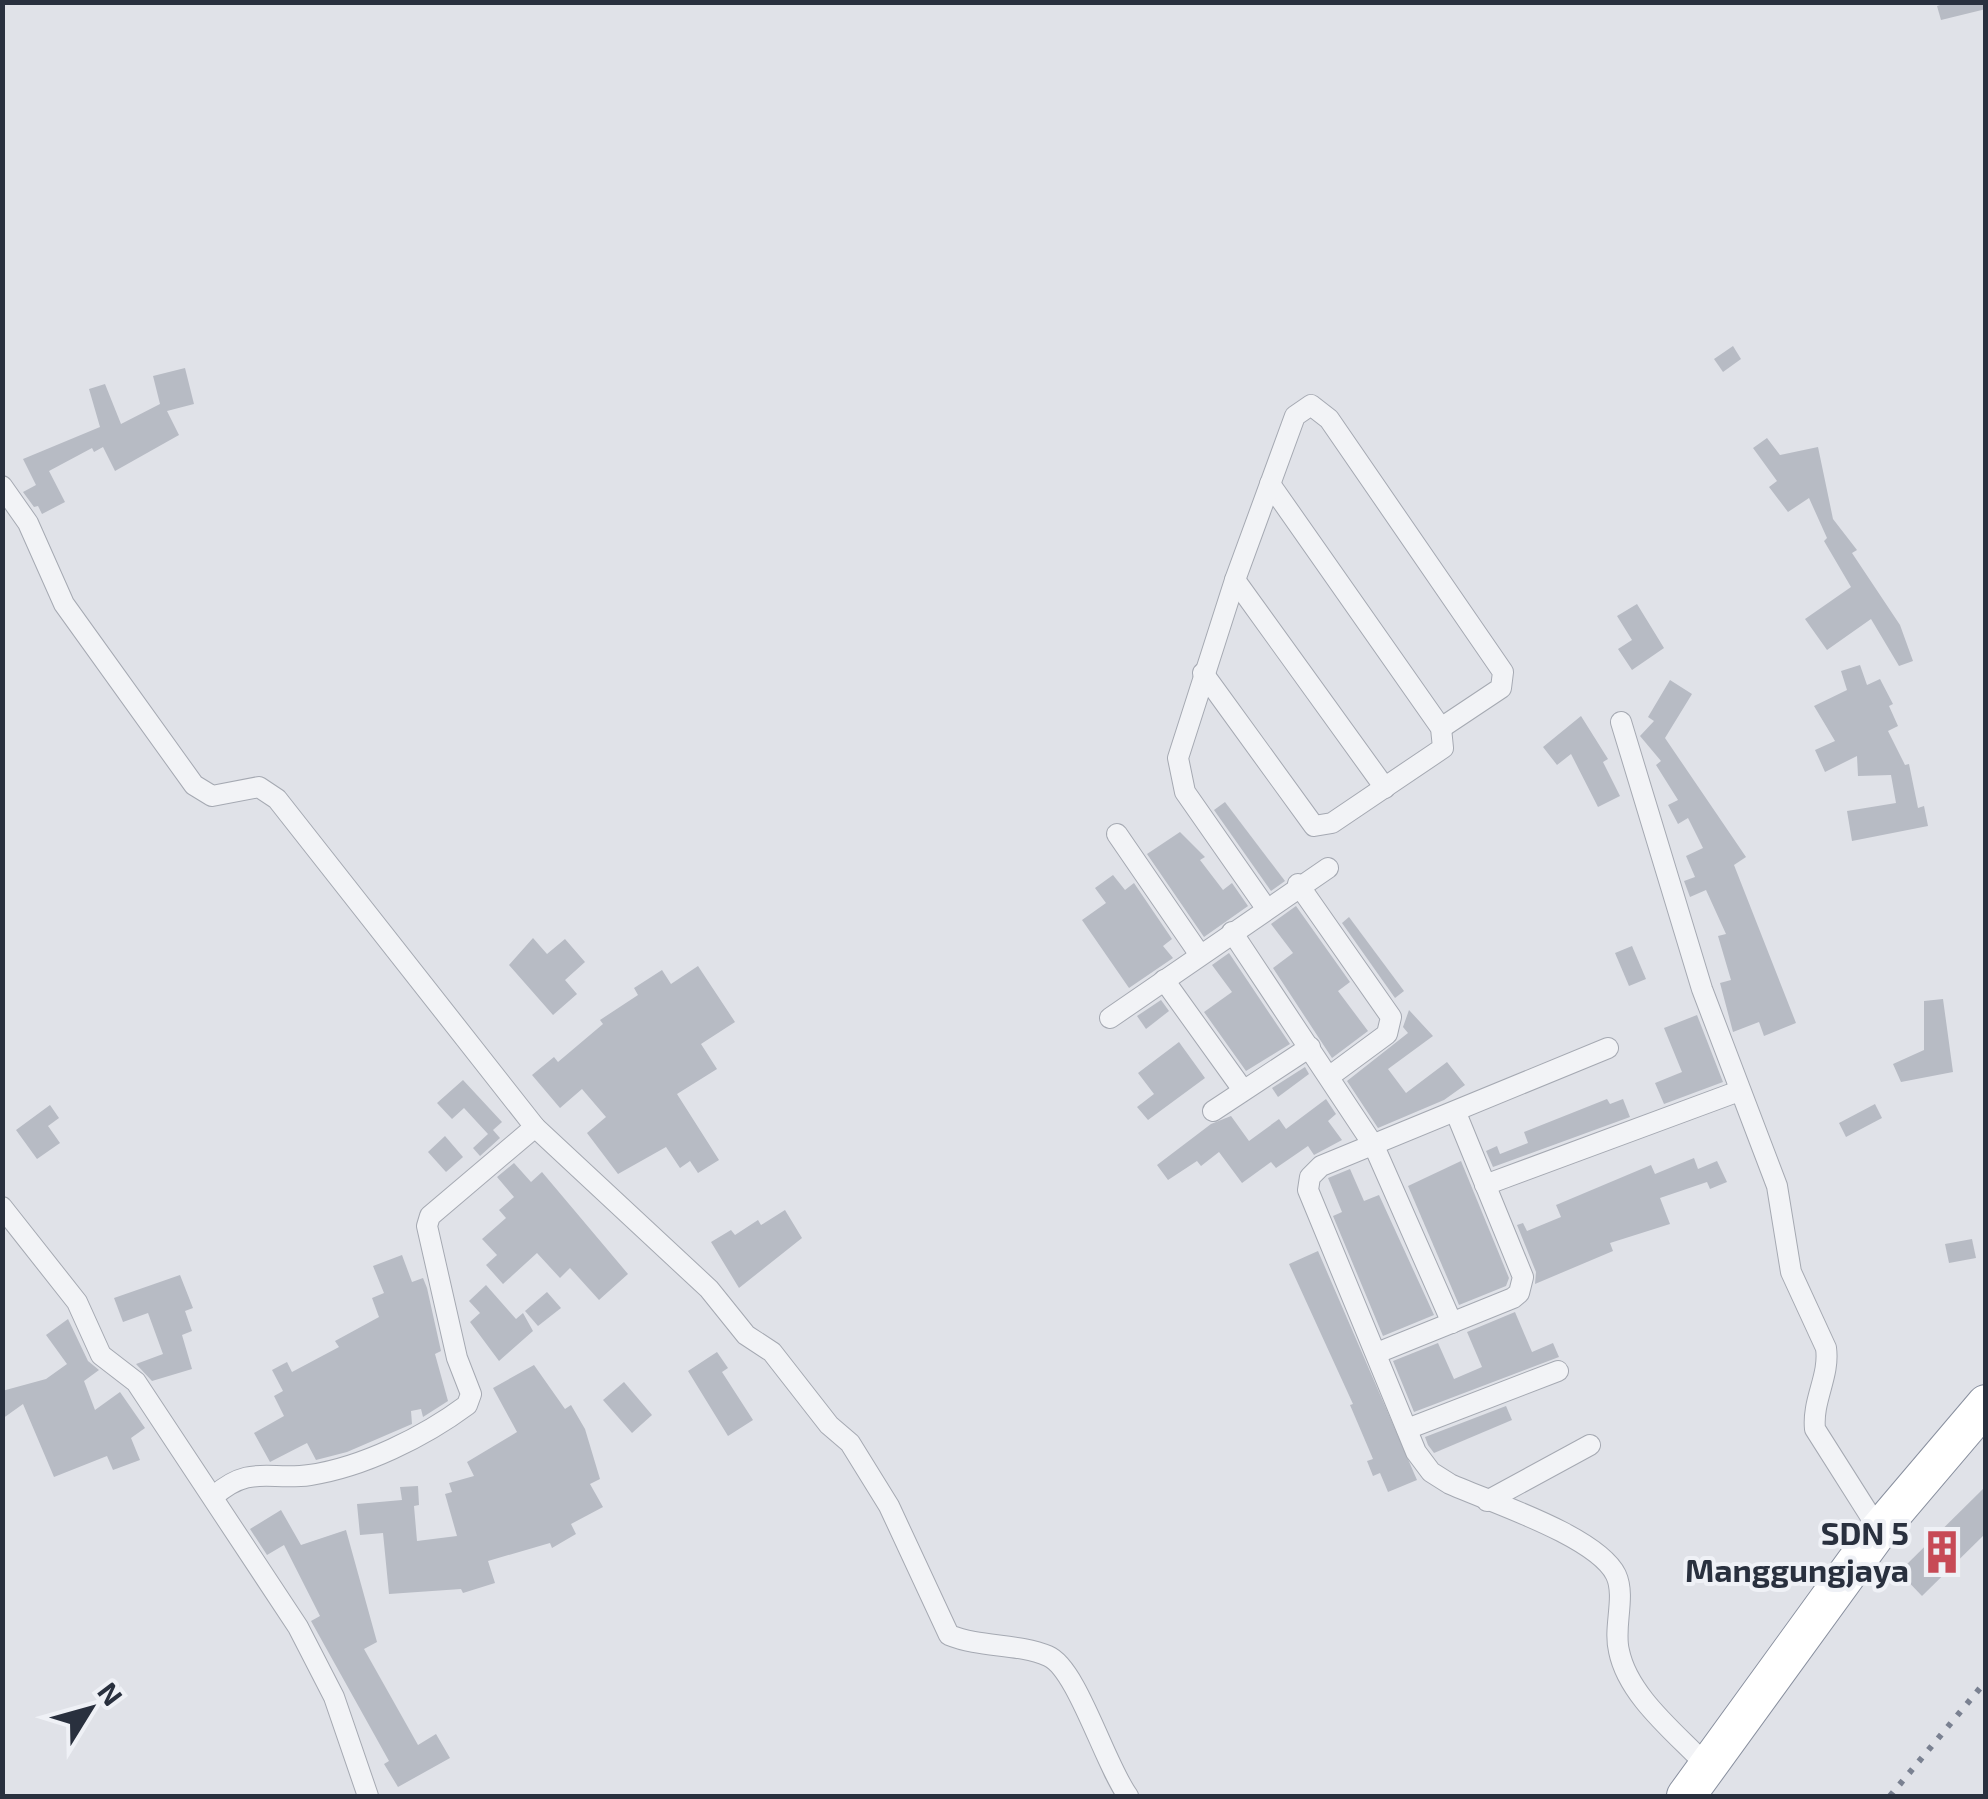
<svg xmlns="http://www.w3.org/2000/svg" width="1988" height="1799" font-family="'Exo 2',sans-serif">
<rect width="100%" height="100%" fill="#e0e2e8"/>
<g fill="#b7bbc4">
<polygon points="1950,2 1986,2 1986,9 1941,20 1937,6"/>
<polygon points="1733,346 1741,359 1723,372 1714,359"/>
<polygon points="185,368 194,404 167,411 179,435 115,471 103,447 94,452 92,448 49,471 65,502 42,514 38,506 34,507 23,492 36,485 23,459 100,427 89,389 105,384 121,424 160,404 153,376"/>
<polygon points="1767,438 1780,455 1818,447 1833,519 1857,550 1852,553 1900,625 1913,661 1899,666 1871,619 1827,650 1805,619 1851,587 1824,541 1827,538 1809,498 1788,512 1769,487 1777,481 1753,448"/>
<polygon points="1637,604 1664,648 1632,670 1618,649 1632,640 1617,616"/>
<polygon points="1860,665 1867,685 1880,679 1893,704 1889,706 1898,726 1888,731 1905,765 1909,764 1918,808 1924,806 1928,826 1852,841 1847,811 1896,803 1891,775 1858,776 1857,756 1825,772 1815,750 1835,741 1814,706 1847,690 1841,671"/>
<polygon points="1670,680 1692,694 1665,738 1746,857 1734,865 1796,1023 1764,1036 1759,1022 1733,1032 1720,983 1731,980 1718,936 1726,934 1706,890 1690,897 1684,881 1695,877 1686,856 1703,848 1688,818 1678,824 1668,805 1678,800 1656,765 1661,761 1640,736 1654,721 1648,717"/>
<polygon points="1581,716 1608,759 1603,762 1620,796 1598,807 1571,754 1557,765 1543,747"/>
<polygon points="1225,802 1285,881 1271,891 1214,810"/>
<polygon points="1180,832 1205,857 1200,860 1223,890 1232,883 1248,906 1204,937 1147,854"/>
<polygon points="1113,875 1125,890 1134,883 1172,939 1163,946 1173,958 1129,988 1082,920 1106,903 1095,888"/>
<polygon points="1296,906 1350,982 1338,991 1368,1031 1332,1058 1273,968 1293,953 1271,924"/>
<polygon points="1349,917 1404,991 1395,998 1342,923"/>
<polygon points="533,938 547,954 565,939 585,962 565,980 577,994 553,1015 509,965"/>
<polygon points="1632,946 1646,979 1629,986 1615,953"/>
<polygon points="1229,953 1290,1044 1246,1071 1204,1012 1232,992 1212,965"/>
<polygon points="698,966 735,1022 701,1044 717,1069 677,1094 719,1160 698,1173 690,1161 680,1168 666,1147 618,1174 587,1133 606,1117 582,1089 560,1108 532,1075 554,1057 558,1062 603,1024 600,1020 638,995 634,988 662,970 671,984"/>
<polygon points="1943,999 1953,1072 1901,1082 1893,1064 1924,1050 1924,1001"/>
<polygon points="1161,1000 1169,1011 1146,1029 1137,1016"/>
<polygon points="1409,1010 1433,1036 1388,1069 1406,1093 1447,1062 1465,1085 1444,1100 1378,1128 1347,1081 1408,1033 1403,1027"/>
<polygon points="1697,1015 1723,1082 1664,1104 1655,1083 1682,1072 1664,1028"/>
<polygon points="1179,1042 1205,1078 1148,1120 1137,1107 1154,1094 1138,1073"/>
<polygon points="1305,1067 1309,1074 1278,1097 1272,1088"/>
<polygon points="463,1080 502,1122 493,1130 500,1138 480,1156 473,1148 488,1134 464,1108 452,1119 437,1103"/>
<polygon points="1326,1099 1336,1114 1328,1121 1342,1140 1314,1155 1308,1146 1276,1168 1271,1162 1242,1183 1219,1152 1201,1166 1197,1161 1168,1180 1157,1165 1211,1124 1231,1116 1249,1141 1279,1119 1286,1129"/>
<polygon points="1607,1099 1610,1104 1623,1099 1630,1117 1493,1167 1486,1151 1497,1146 1500,1154 1528,1143 1524,1132"/>
<polygon points="1875,1104 1882,1118 1846,1137 1839,1123"/>
<polygon points="50,1105 59,1118 48,1126 60,1143 37,1159 16,1130"/>
<polygon points="445,1136 463,1157 446,1172 428,1152"/>
<polygon points="1694,1158 1698,1169 1717,1161 1727,1182 1710,1189 1707,1182 1660,1198 1670,1224 1610,1243 1613,1251 1535,1284 1536,1272 1517,1225 1523,1223 1527,1231 1561,1217 1556,1205 1651,1165 1655,1174"/>
<polygon points="1461,1161 1509,1278 1506,1286 1459,1305 1408,1186"/>
<polygon points="514,1163 531,1182 542,1172 628,1274 599,1300 570,1268 560,1278 537,1253 503,1284 486,1265 497,1255 482,1239 506,1218 499,1210 514,1197 497,1177"/>
<polygon points="1350,1169 1364,1201 1379,1195 1434,1315 1383,1336 1333,1216 1342,1212 1328,1178"/>
<polygon points="785,1210 802,1238 739,1288 711,1242 731,1230 735,1235 758,1220 761,1225"/>
<polygon points="1972,1239 1976,1258 1949,1263 1945,1244"/>
<polygon points="1318,1251 1417,1480 1388,1492 1380,1473 1373,1476 1367,1461 1373,1459 1350,1405 1353,1404 1289,1264"/>
<polygon points="402,1255 412,1282 423,1278 427,1288 441,1351 435,1354 448,1401 423,1417 421,1409 411,1411 412,1424 347,1452 316,1460 307,1443 270,1462 254,1433 284,1416 274,1396 283,1391 272,1370 287,1362 292,1372 339,1347 335,1341 379,1317 372,1298 384,1293 373,1266"/>
<polygon points="180,1275 193,1308 185,1311 192,1331 182,1335 192,1369 152,1381 136,1364 163,1354 148,1313 123,1322 114,1298"/>
<polygon points="486,1285 516,1319 523,1313 533,1331 499,1361 470,1322 480,1313 469,1301"/>
<polygon points="547,1292 561,1308 538,1326 525,1311"/>
<polygon points="1515,1312 1532,1352 1553,1343 1559,1357 1414,1412 1393,1361 1438,1343 1454,1379 1482,1367 1467,1332"/>
<polygon points="68,1319 88,1361 99,1370 84,1381 95,1410 120,1392 145,1428 131,1438 140,1460 113,1470 107,1456 54,1477 23,1404 2,1419 2,1391 46,1379 67,1364 46,1335"/>
<polygon points="717,1352 728,1368 722,1372 753,1420 728,1436 688,1371"/>
<polygon points="534,1365 565,1409 571,1405 585,1429 600,1479 590,1484 603,1507 571,1524 576,1534 552,1548 550,1543 488,1561 495,1583 463,1593 461,1589 389,1594 383,1533 360,1535 357,1504 402,1500 400,1487 418,1486 419,1505 414,1506 417,1541 457,1536 445,1494 452,1492 449,1483 474,1476 467,1462 517,1432 493,1388"/>
<polygon points="624,1382 652,1415 632,1433 603,1400"/>
<polygon points="1506,1406 1512,1420 1434,1453 1428,1445 1425,1437"/>
<polygon points="1986,1486 1986,1533 1922,1596 1899,1572"/>
<polygon points="281,1510 301,1545 346,1530 377,1642 364,1649 418,1745 436,1734 450,1758 398,1787 384,1764 389,1761 311,1621 320,1616 284,1545 267,1555 250,1529"/>
</g>
<g fill="none" stroke-linecap="round" stroke-linejoin="round">
<g stroke="#a5a9b2" stroke-width="22">
<g id="street">
<path d="M 2,486 L 28,523 L 64,604 L 194,785 L 212,796 L 259,787 L 277,799 L 535,1127 L 709,1289 L 746,1335 L 772,1352 L 829,1425 L 850,1443 L 889,1506 L 949,1635 C 981,1648 1017,1643 1048,1656 C 1077,1668 1105,1765 1128,1796"/>
<polyline points="1235,580 1385,788"/>
<polyline points="1203,673 1314,826 1332,823 1443,748 1441,728 1270,484"/>
<path d="M 1621,722 L 1702,989 L 1777,1186 L 1791,1272 L 1826,1348 C 1830,1376 1812,1400 1815,1429 L 1879,1530"/>
<polyline points="1117,834 1200,955"/>
<polyline points="1298,884 1391,1017 1387,1034 1330,1076"/>
<polyline points="1266,908 1185,792 1178,758 1235,580 1295,416 1311,405 1329,419 1503,672 1501,688 1441,728"/>
<polyline points="1232,932 1374,1146 1452,1323"/>
<polyline points="1164,980 1243,1090"/>
<polyline points="1110,1018 1328,868"/>
<path d="M 1608,1048 L 1321,1166 L 1310,1177 L 1308,1190 L 1416,1452 L 1431,1472 L 1450,1484 C 1490,1502 1597,1536 1616,1575 C 1626,1597 1613,1627 1619,1651 C 1628,1696 1676,1733 1706,1765"/>
<polyline points="1213,1111 1310,1047"/>
<polyline points="1485,1185 1739,1091"/>
<polyline points="2,1207 77,1302 101,1355 136,1382 298,1627 334,1697 368,1796"/>
<polyline points="1377,1353 1513,1298 1519,1293 1523,1277 1456,1113"/>
<polyline points="1407,1429 1558,1371"/>
<path d="M 214,1496 C 250,1464 270,1481 310,1475 C 363,1467 424,1437 467,1405 L 471,1394 L 457,1358 L 427,1226 L 430,1216 L 535,1127"/>
<polyline points="1487,1501 1590,1445"/>
</g>
</g>
<g stroke="#888f9e" stroke-width="40">
<polyline id="highway" points="1686,1796 1879,1530 1986,1404"/>
</g>
<use href="#street" stroke="#f2f3f6" stroke-width="20"/>
<use href="#highway" stroke="#fff" stroke-width="38"/>
<polyline stroke="#7a8191" stroke-width="6" stroke-dasharray="5 10" stroke-linecap="butt" points="1890,1796 1986,1681"/>
</g>
<defs>
<g id="building-bare" transform="scale(3.45)"><path d="M-4-6H4V6H1V3H-1V6H-4ZM-2.5-4.3h1.7v1.8h-1.7ZM.8-4.3h1.7v1.8H.8ZM-2.5-1h1.7V.8h-1.7ZM.8-1h1.7V.8H.8Z" fill="#c74a56" stroke="#eff1f6" stroke-width="2.5" paint-order="stroke"/></g>
</defs>
<g fill-rule="evenodd">
<use href="#building-bare" x="1942" y="1552"/>
</g>
<g text-anchor="middle" stroke-width="8" stroke-linejoin="round" paint-order="stroke">
<g font-size="32" font-weight="bold" fill="#29303e" stroke="#eff1f6" text-anchor="end">
<text x="1909" y="1545">SDN 5<tspan x="1909" dy="37">Manggungjaya</tspan></text>
</g>
</g>
<rect width="1988" height="1799" fill="none" stroke="#29303e" stroke-width="10"/>
<g transform="translate(90 1709) rotate(53)" stroke="#eff1f6" stroke-width="8" paint-order="stroke">
<path d="M0-8L18 38L0 25L-18 38Z" fill="#29303e"/>
<text y="-15" font-size="28" font-weight="bold" text-anchor="middle" fill="#29303e">N</text>
</g>
</svg>
